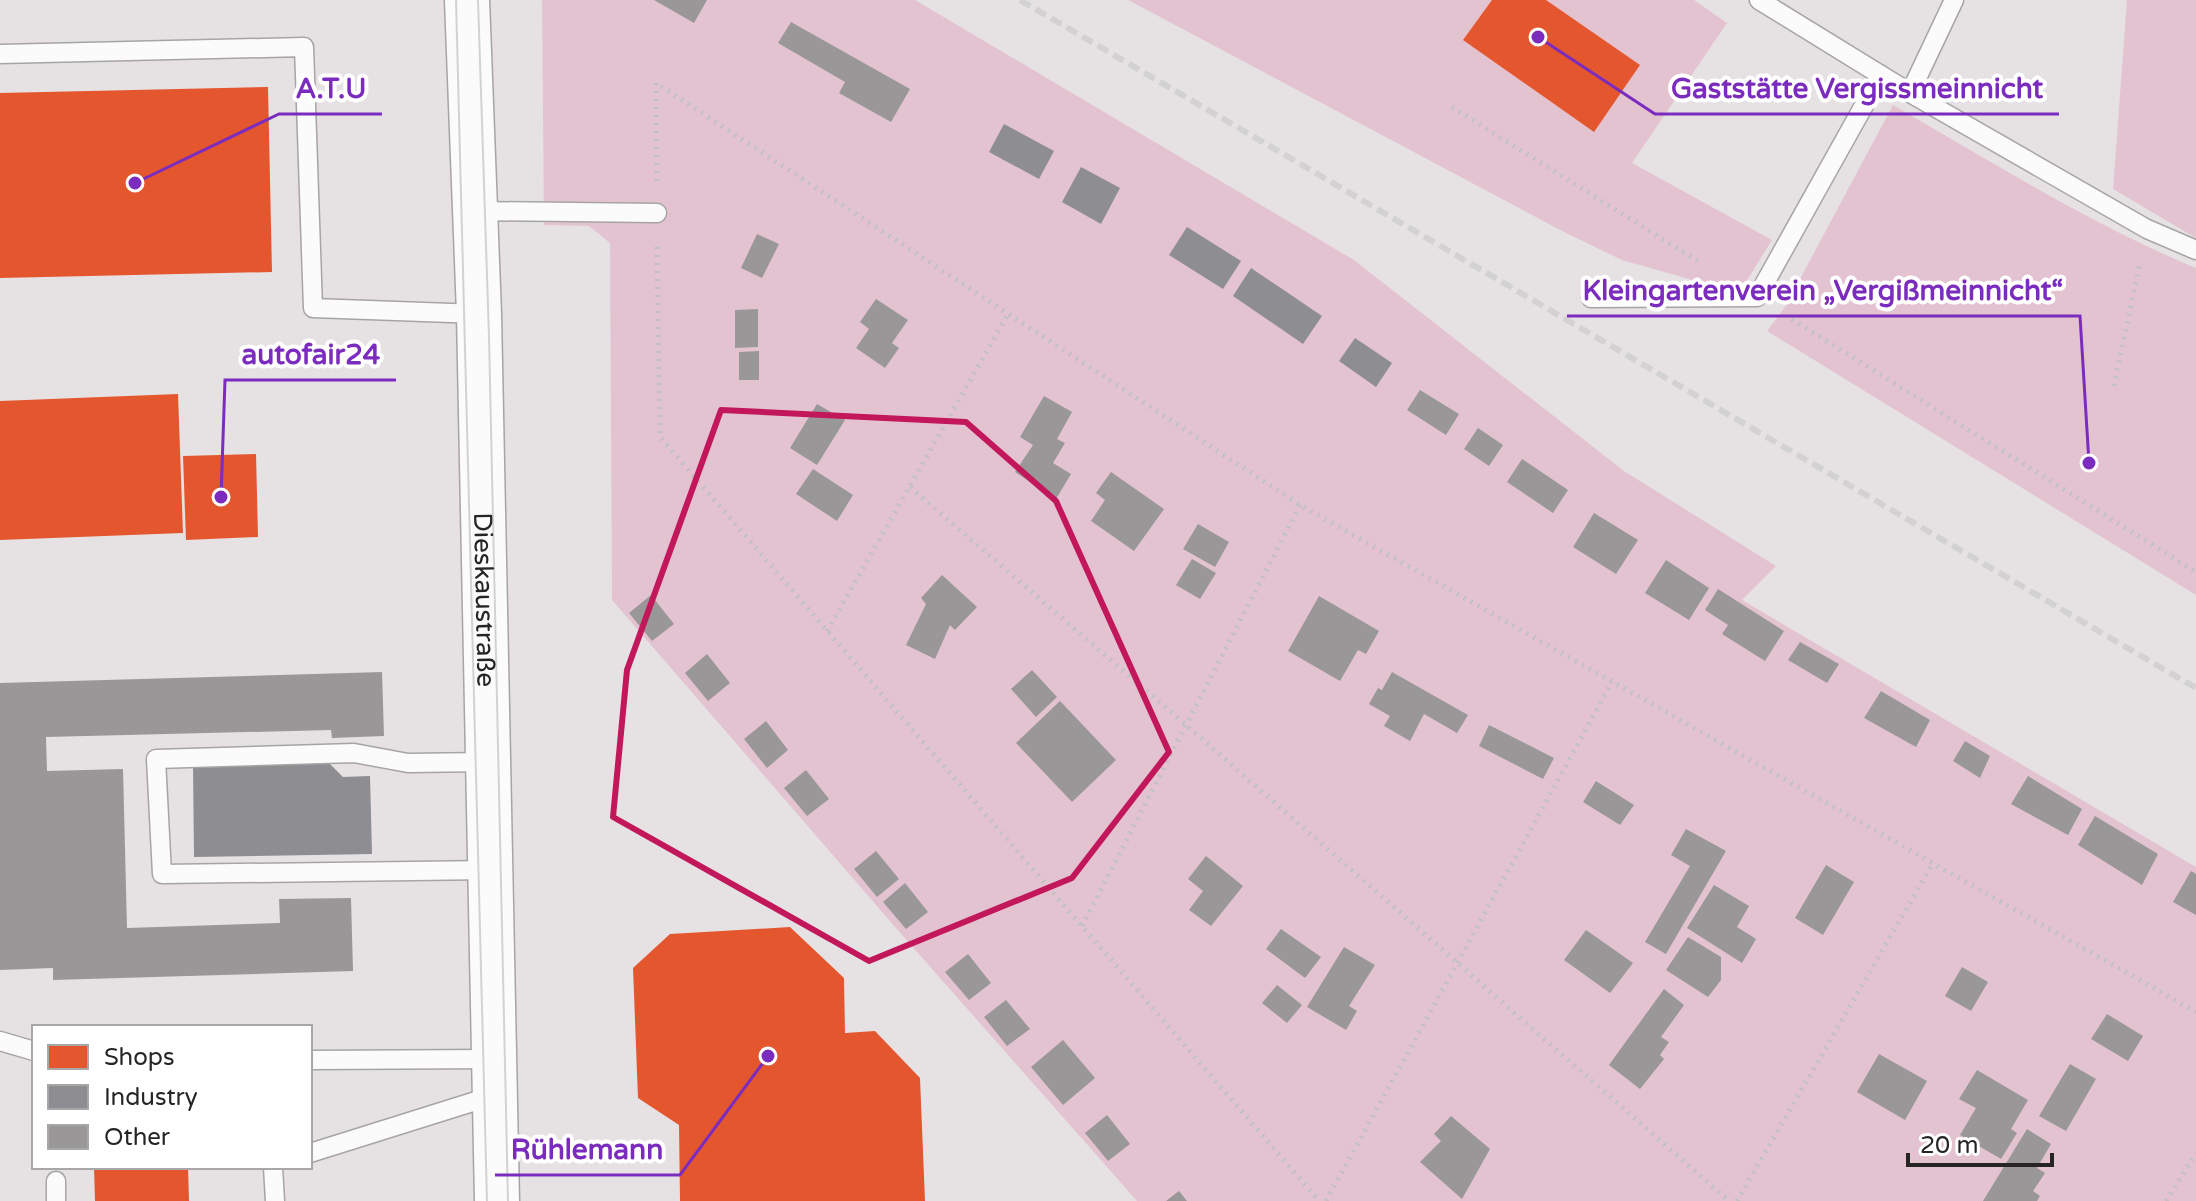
<svg xmlns="http://www.w3.org/2000/svg" width="2196" height="1201" font-family="'Varela Round',sans-serif">
<rect width="100%" height="100%" fill="#e6e2e4"/>
<g fill="#e4c3d1">
<polygon points="542,0 915,0 1354,260 1624,471 1776,566 1742,600 2196,867 2196,1201 1137,1201 902,935 612,600 610,243 589,226 544,225"/>
<polygon points="1128,0 1694,0 1727,23 1632,163 1772,240 1746,282 1710,285 1622,260 1564,232"/>
<polygon points="2127,0 2196,0 2196,238 2113,189"/>
<path d="M 1893,105 C 1992,162 2090,224 2196,268 L 2196,595 L 1767,331 L 1785,307 Z"/>
</g>
<g fill="#e4572e">
<polygon points="1492,0 1546,0 1640,65 1594,132 1463,40"/>
<polygon points="268,87 272,272 0,278 0,93"/>
<polygon points="178,394 183,533 0,540 0,401"/>
<polygon points="256,454 258,537 186,540 183,456"/>
<polygon points="790,927 844,978 845,1033 875,1031 920,1078 925,1201 680,1201 679,1125 638,1098 633,968 670,934"/>
<polygon points="94,1167 188,1167 189,1201 95,1201"/>
</g>
<g fill="#8d8d92">
<polygon points="1004,124 1054,151 1039,179 989,152"/>
<polygon points="1081,167 1120,188 1101,224 1062,202"/>
<polygon points="1187,227 1241,261 1223,289 1169,255"/>
<polygon points="1251,268 1322,316 1303,344 1233,296"/>
<polygon points="1355,338 1392,363 1376,387 1339,361"/>
<polygon points="329,763 343,777 370,776 372,854 194,857 193,765"/>
</g>
<g fill="#9a9798">
<polygon points="654,0 707,0 694,23"/>
<polygon points="791,22 910,89 891,122 839,93 845,82 778,43"/>
<polygon points="757,234 779,244 762,278 741,268"/>
<polygon points="876,299 908,320 892,343 899,348 885,368 856,348 869,329 860,322"/>
<polygon points="758,309 758,347 735,348 735,310"/>
<polygon points="759,351 759,380 739,380 739,352"/>
<polygon points="1420,390 1459,414 1446,435 1407,410"/>
<polygon points="1044,396 1072,412 1057,439 1065,443 1053,463 1071,474 1056,499 1015,472 1033,445 1020,437"/>
<polygon points="817,404 845,420 817,465 790,448"/>
<polygon points="1478,428 1503,445 1489,466 1464,449"/>
<polygon points="1522,459 1568,490 1553,513 1507,482"/>
<polygon points="813,469 853,495 837,521 796,494"/>
<polygon points="1111,472 1164,509 1134,551 1091,521 1105,500 1096,493"/>
<polygon points="1594,513 1638,540 1616,574 1573,547"/>
<polygon points="1198,524 1229,542 1215,567 1183,549"/>
<polygon points="1192,559 1216,573 1200,599 1176,585"/>
<polygon points="1666,560 1709,588 1689,620 1645,593"/>
<polygon points="942,575 977,607 955,630 950,625 935,659 906,645 926,604 921,598"/>
<polygon points="1718,589 1784,631 1765,661 1722,634 1728,625 1705,610"/>
<polygon points="651,595 674,624 652,641 629,613"/>
<polygon points="1319,596 1379,631 1366,654 1358,650 1340,681 1288,651"/>
<polygon points="1800,642 1839,664 1827,683 1788,660"/>
<polygon points="707,654 730,683 708,701 685,673"/>
<polygon points="1032,670 1057,697 1036,717 1011,689"/>
<polygon points="382,672 384,736 332,738 331,730 46,737 47,771 123,769 127,928 280,923 279,899 351,898 353,971 53,980 53,968 0,970 0,683"/>
<polygon points="1392,672 1468,715 1457,733 1424,714 1410,741 1384,726 1390,716 1369,704 1378,688 1382,690"/>
<polygon points="1881,691 1930,720 1916,747 1864,718"/>
<polygon points="1060,701 1116,760 1072,802 1016,743"/>
<polygon points="766,721 788,750 767,768 744,739"/>
<polygon points="1489,725 1554,758 1543,779 1479,746"/>
<polygon points="1965,741 1990,756 1980,778 1953,761"/>
<polygon points="806,770 829,799 807,816 784,788"/>
<polygon points="2028,776 2082,809 2068,835 2011,804"/>
<polygon points="1596,781 1634,805 1620,825 1583,802"/>
<polygon points="2095,816 2158,854 2142,885 2078,845"/>
<polygon points="1686,829 1726,851 1666,954 1645,942 1690,866 1671,855"/>
<polygon points="876,851 899,879 877,897 854,869"/>
<polygon points="1206,856 1243,886 1211,926 1189,910 1203,891 1188,879"/>
<polygon points="1826,865 1854,882 1823,935 1795,918"/>
<polygon points="2191,871 2196,874 2196,915 2173,902"/>
<polygon points="905,883 928,912 906,929 883,902"/>
<polygon points="1714,885 1749,906 1737,927 1756,939 1742,963 1687,928"/>
<polygon points="1281,929 1321,957 1305,978 1266,949"/>
<polygon points="1586,930 1633,963 1610,993 1564,960"/>
<polygon points="1688,937 1721,957 1721,980 1708,997 1666,970"/>
<polygon points="1344,947 1375,965 1349,1006 1357,1011 1346,1030 1307,1007"/>
<polygon points="968,954 991,983 969,1000 945,972"/>
<polygon points="1962,967 1988,982 1971,1011 1945,996"/>
<polygon points="1277,985 1302,1005 1287,1023 1262,1003"/>
<polygon points="1664,989 1684,1005 1661,1037 1669,1042 1660,1055 1664,1059 1640,1089 1609,1065"/>
<polygon points="1006,1000 1030,1029 1007,1046 984,1017"/>
<polygon points="2107,1014 2143,1036 2128,1061 2091,1039"/>
<polygon points="1063,1040 1095,1078 1063,1105 1031,1067"/>
<polygon points="1879,1054 1927,1081 1905,1120 1857,1092"/>
<polygon points="2070,1064 2096,1079 2066,1131 2039,1116"/>
<polygon points="1977,1070 2028,1100 2011,1129 2017,1133 2001,1159 1960,1135 1976,1108 1959,1099"/>
<polygon points="1107,1115 1130,1144 1108,1161 1085,1133"/>
<polygon points="1451,1116 1490,1149 1462,1199 1420,1162 1441,1141 1434,1134"/>
<polygon points="2027,1129 2051,1144 2037,1168 2045,1173 2033,1191 2040,1196 2037,1201 1983,1201"/>
<polygon points="1179,1191 1187,1201 1166,1201"/>
</g>
<g fill="none" stroke-linecap="round" stroke-linejoin="round">
<g stroke="#a7a4a5" stroke-width="21">
<g id="service">
<polyline points="1759,0 1910,93 2147,229 2196,250"/>
<polyline points="0,54 304,47 313,308 479,314"/>
<polyline points="1910,93 1954,0"/>
<polyline points="476,211 657,213"/>
<polyline points="1591,298 1757,297 1881,75"/>
<polyline points="487,762 408,763 354,753 156,759 162,874 491,870"/>
<polyline points="0,1041 34,1051"/>
<polyline points="310,1060 494,1059"/>
<polyline points="310,1153 495,1095"/>
<polyline points="273,1167 275,1201"/>
<polyline points="56,1201 56,1181"/>
</g>
</g>
<g stroke="#a7a4a5" stroke-width="47">
<g id="secondary">
<path id="s1" d="M 467,0 L 479,314 L 497,1201"/>
</g>
</g>
<g stroke="#c1c1c1" stroke-width="5" stroke-dasharray="2 6" stroke-linecap="butt">
<polyline points="1452,107 1699,262"/>
<polyline points="657,181 656,83 1300,505 2196,1012"/>
<polyline points="657,247 660,437 1319,1201"/>
<polyline points="1785,315 2196,572"/>
<polyline points="2114,386 2140,262"/>
<polyline points="910,487 1186,725 1729,1201"/>
<polyline points="827,631 1008,314"/>
<polyline points="1082,926 1300,505"/>
<polyline points="1326,1201 1612,682"/>
<polyline points="1737,1201 1933,863"/>
<polyline points="2166,1201 2196,1153"/>
</g>
<use href="#service" stroke="#fbfbfb" stroke-width="18"/>
<use href="#secondary" stroke="#fbfbfb" stroke-width="44"/>
<g stroke="#d3d2d2" stroke-width="2">
<polyline points="456,0 487,1201"/>
<polyline points="478,0 489,337 508,1201"/>
</g>
<polyline stroke="#d3d2d2" stroke-width="6" stroke-dasharray="12 6" stroke-linecap="butt" points="1020,0 2196,688"/>
</g>
<path fill="none" stroke="#c2185b" stroke-width="6" stroke-linejoin="round" d="M 721,410 L 966,422 L 1056,501 L 1169,752 L 1072,878 L 869,961 L 613,817 L 627,670 Z"/>
<g text-anchor="middle" stroke-width="8" stroke-linejoin="round" paint-order="stroke">
<g font-size="26" fill="#262424" stroke="#fff">
<text dy="9" stroke="none"><textPath href="#s1" startOffset="600">Dieskaustraße</textPath></text>
</g>
</g>
<path fill="none" stroke="#7b2cbf" stroke-width="3" d="M1538 37L1655 114H2059M135 183L279 114H382M2089 463L2080 316H1567M221 497L225 380H396M768 1056L680 1175H495"/>
<g fill="#7b2cbf" stroke="#fff" stroke-width="3">
<circle cx="1538" cy="37" r="8"/>
<circle cx="135" cy="183" r="8"/>
<circle cx="2089" cy="463" r="8"/>
<circle cx="221" cy="497" r="8"/>
<circle cx="768" cy="1056" r="8"/>
</g>
<g font-size="28" text-anchor="middle" font-weight="bold" fill="#7b2cbf" stroke="#fff" stroke-width="8" stroke-linejoin="round" paint-order="stroke">
<text x="1857" y="98">Gaststätte Vergissmeinnicht</text>
<text x="331" y="98">A.T.U</text>
<text x="1823" y="300">Kleingartenverein „Vergißmeinnicht“</text>
<text x="311" y="364">autofair24</text>
<text x="587" y="1159">Rühlemann</text>
</g>
<rect x="32" y="1025" width="280" height="144" fill="#ffffff" stroke="#a8a7a7" stroke-width="2"/>
<rect x="48" y="1045" width="40" height="24" fill="#e4572e" stroke="#a8a7a7" stroke-width="2"/>
<text x="104" y="1065" font-size="24" fill="#262424">Shops</text>
<rect x="48" y="1085" width="40" height="24" fill="#8d8d92" stroke="#a8a7a7" stroke-width="2"/>
<text x="104" y="1105" font-size="24" fill="#262424">Industry</text>
<rect x="48" y="1125" width="40" height="24" fill="#9a9798" stroke="#a8a7a7" stroke-width="2"/>
<text x="104" y="1145" font-size="24" fill="#262424">Other</text>
<path d="M1908 1153v12h144v-12" fill="none" stroke="#262424" stroke-width="4"/>
<text x="1920" y="1153" font-size="24" fill="#262424" stroke="#ffffff" stroke-width="6" paint-order="stroke">20 m</text>
</svg>
